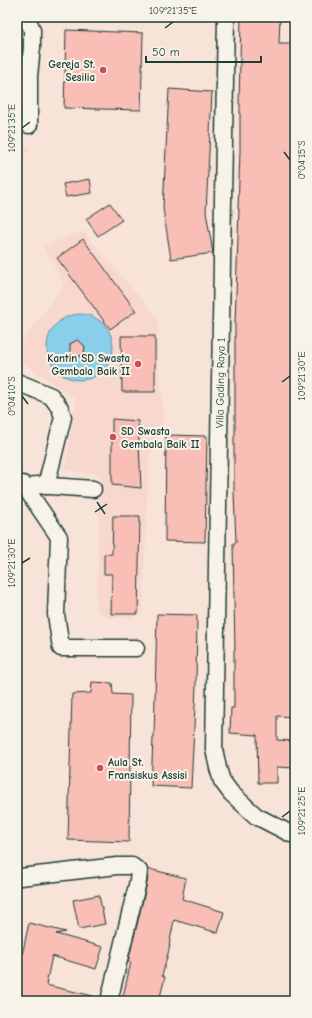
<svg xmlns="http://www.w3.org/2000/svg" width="312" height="1018" font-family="'Comic Neue',sans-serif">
<rect width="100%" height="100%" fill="#f8e3d9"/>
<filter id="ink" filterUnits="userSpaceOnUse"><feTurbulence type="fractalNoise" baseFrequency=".025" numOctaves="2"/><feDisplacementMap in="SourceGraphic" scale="8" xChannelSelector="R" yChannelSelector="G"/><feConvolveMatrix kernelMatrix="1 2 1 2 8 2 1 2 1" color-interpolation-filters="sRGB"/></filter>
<g filter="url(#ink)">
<g fill="#f8d8ce">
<polygon points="17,133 29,152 17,160"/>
<polygon points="83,231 158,318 158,356 164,418 149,456 143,613 131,618 108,618 96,609 100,475 65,470 76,399 17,359 17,349 64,284 43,246"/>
</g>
<circle fill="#89cfea" stroke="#5f95a1" cx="80" cy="347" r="33"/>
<g fill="#f9beb6" stroke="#1f3d34">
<polygon points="241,17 280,17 279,44 295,44 295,717 277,716 277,740 295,741 295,768 277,767 277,783 258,783 257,735 230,733 231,708 234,708 234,650 235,650 233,543 236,543 234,493 234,436 235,436 235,323 239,209 238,209 240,151 240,104 239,104"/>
<polygon points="66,30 143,33 141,110 64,108"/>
<polygon points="169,89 212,92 206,212 213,253 171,259 163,208"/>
<polygon points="90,179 92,193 66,197 63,184"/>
<polygon points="110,203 122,220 98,236 86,219"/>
<polygon points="83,239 136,311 110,329 57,258"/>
<polygon points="121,336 155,336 155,392 122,392"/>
<polygon points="77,340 85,346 84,354 77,357 70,353 70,344"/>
<polygon points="112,419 138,421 141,488 112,485"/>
<polygon points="166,435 207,436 205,542 165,541"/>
<polygon points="113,516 140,516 138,614 111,614 112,574 104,574 104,554 112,554"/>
<polygon points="157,614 197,615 196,686 191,788 151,786 153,738 154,738"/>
<polygon points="92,682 112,683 113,694 131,695 129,842 68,840 72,694 91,693"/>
<polygon points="149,869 186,878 182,899 224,912 218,933 174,920 169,946 170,946 162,976 165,977 159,1001 122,1001 131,962 128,962 147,883"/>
<polygon points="99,895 105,924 79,929 73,900"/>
<polygon points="29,923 66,932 56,934 103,947 96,969 52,956 46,985 93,996 92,1001 17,1001 17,978"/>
</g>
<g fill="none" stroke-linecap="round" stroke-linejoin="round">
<g stroke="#1f3d34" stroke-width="19">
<g id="street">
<polyline points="17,17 29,22 32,30 32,47 29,76 29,125"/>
<polyline points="226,17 214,749 218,768 222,781 231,793 256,816 291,834 295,833"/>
<polyline points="17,382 51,396 60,408 63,417 46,486"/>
<polyline points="23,484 59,537 56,614 61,648 136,648"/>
<polyline points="36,485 93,489"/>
<polyline points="20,877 117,866 132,866 139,871 138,881 109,1001"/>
</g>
</g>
<use href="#street" stroke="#f7f3e8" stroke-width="16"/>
</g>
</g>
<path fill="none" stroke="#1f3d34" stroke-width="1.5" d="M 165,28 L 173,22M 22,128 L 30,122M 284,152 L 290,160M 282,382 L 290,376M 22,396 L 28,404M 97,502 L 105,514M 95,512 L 107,504M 22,563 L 30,558M 282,817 L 290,811"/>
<g fill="#d1495b" stroke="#f7f3e8" stroke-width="1.5">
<circle cx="103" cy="70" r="4"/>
<circle cx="138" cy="364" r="4"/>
<circle cx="113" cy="437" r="4"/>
<circle cx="100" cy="768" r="4"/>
</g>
<g text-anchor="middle" stroke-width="4" stroke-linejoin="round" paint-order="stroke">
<g font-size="11" font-weight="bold" fill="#1f3d34" stroke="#f7f3e8" text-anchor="end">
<text x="95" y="68">Gereja St.<tspan x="95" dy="13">Sesilia</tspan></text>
<text x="130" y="362">Kantin SD Swasta<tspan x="130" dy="13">Gembala Baik II</tspan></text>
<text x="121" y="435" text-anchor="start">SD Swasta<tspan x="121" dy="13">Gembala Baik II</tspan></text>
<text x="108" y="766" text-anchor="start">Aula St.<tspan x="108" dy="13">Fransiskus Assisi</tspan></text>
</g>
<g font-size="11" fill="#1f3d34" stroke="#f7f3e8">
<text transform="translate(220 383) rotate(-89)" y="4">Villa Gading Raya 1</text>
</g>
</g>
<rect width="312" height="1018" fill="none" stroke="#f7f3e8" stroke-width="44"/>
<path d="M146 56v6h115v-6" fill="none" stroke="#1f3d34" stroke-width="2"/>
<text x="152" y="56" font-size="12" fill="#1f3d34" stroke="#f7f3e8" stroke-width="3" paint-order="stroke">50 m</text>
<rect x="22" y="22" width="268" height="974" fill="none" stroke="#1f3d34" stroke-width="1.5"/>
<g font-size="10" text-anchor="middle" fill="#1f3d34">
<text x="173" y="14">109°21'35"E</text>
<text transform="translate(11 128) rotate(-90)" y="4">109°21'35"E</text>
<text transform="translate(301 160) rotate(-90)" y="4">0°04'15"S</text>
<text transform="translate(301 376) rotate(-90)" y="4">109°21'30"E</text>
<text transform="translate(11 396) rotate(-90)" y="4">0°04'10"S</text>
<text transform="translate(11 563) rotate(-90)" y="4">109°21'30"E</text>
<text transform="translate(301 811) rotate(-90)" y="4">109°21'25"E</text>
</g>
</svg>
